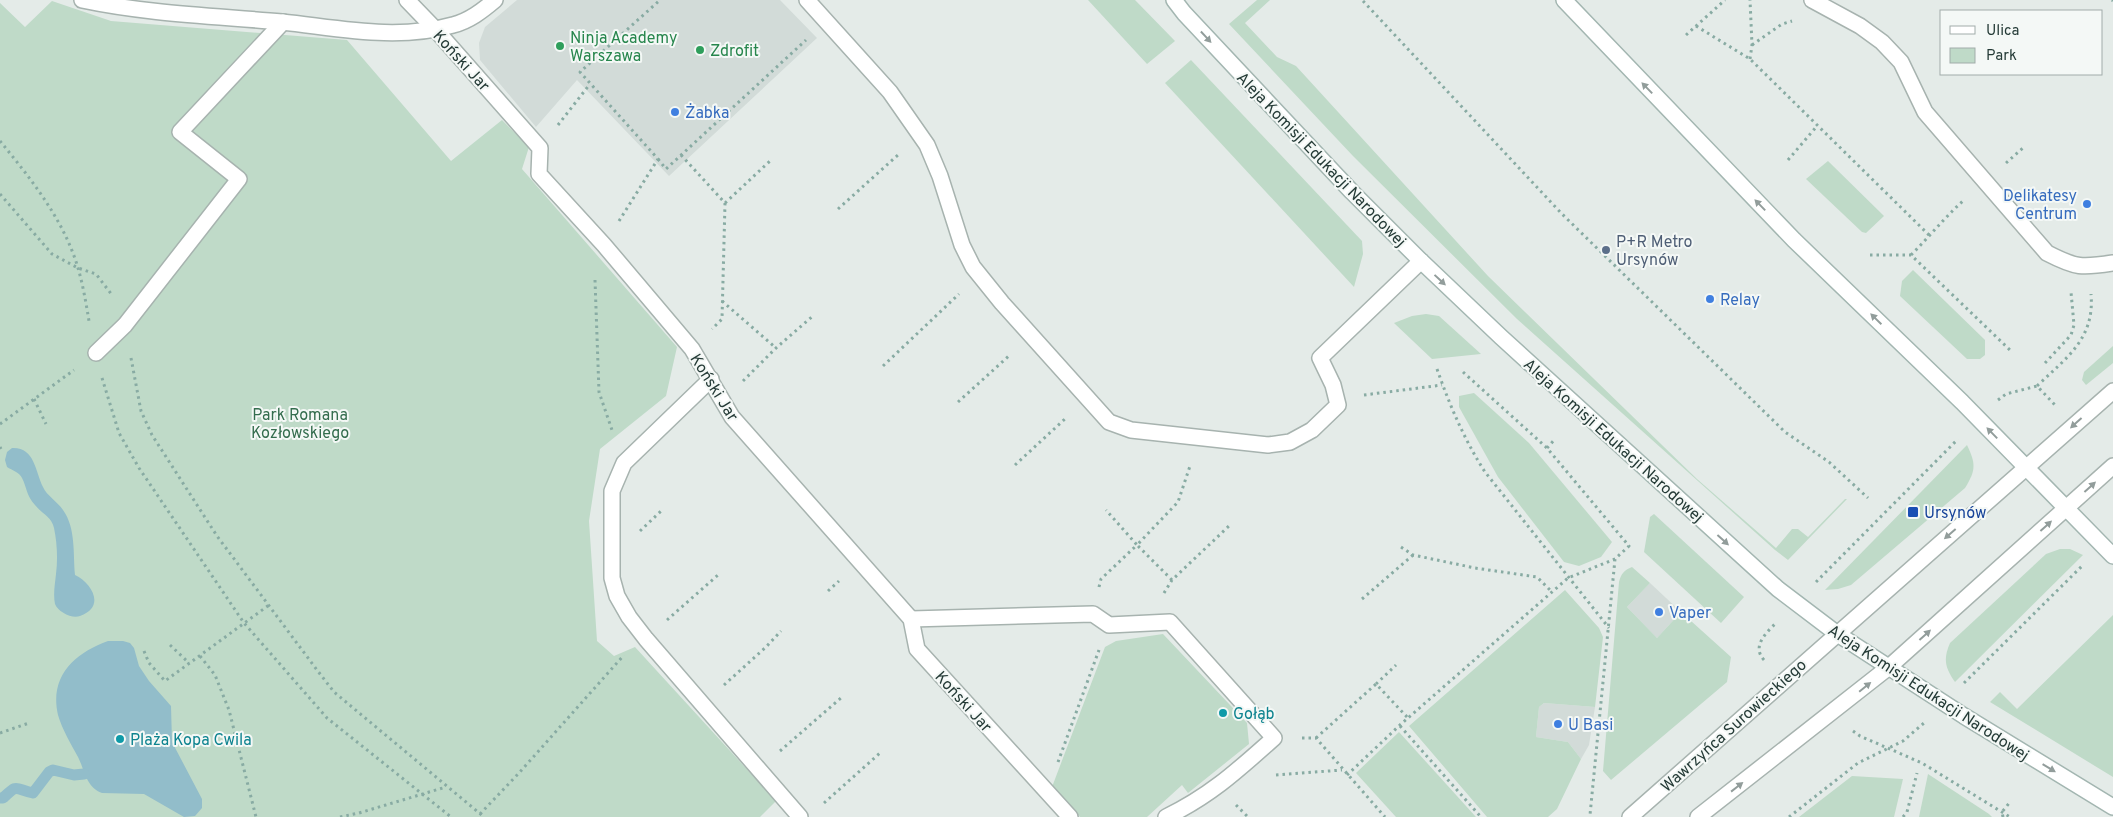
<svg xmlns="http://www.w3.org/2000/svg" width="2113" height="817" font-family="Overpass,sans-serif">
<rect width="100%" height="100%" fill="#e4ebe8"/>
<g fill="#d2dbd8">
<polygon points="517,0 780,0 817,38 669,176 577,80 536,127 480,60 479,43 485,27"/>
<polygon points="1650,583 1681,612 1657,638 1627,607"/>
<polygon points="1544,703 1595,707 1589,745 1581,759 1568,742 1536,737 1539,707"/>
</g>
<g fill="#bfdac8">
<polygon points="1088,0 1135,0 1175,41 1147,64"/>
<polygon points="1257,0 1270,0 1245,23 1277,57 1296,66 1488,276 1697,479 1776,548 1792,529 1798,529 1808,537 1845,499 1847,499 1788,560 1775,550 1517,319 1353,156 1229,24"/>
<polygon points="52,1 111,21 347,40 451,161 502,120 529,147 522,169 677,347 666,396 600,449 589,521 597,641 614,656 635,647 776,801 760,817 0,817 0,3 25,27"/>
<polygon points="1191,60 1362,241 1363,254 1354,287 1165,83"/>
<polygon points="1828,161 1884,216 1866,233 1862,232 1806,179"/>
<polygon points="1913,270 1985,340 1985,355 1980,359 1967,359 1900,296 1902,281"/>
<polygon points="1426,314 1439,316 1481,354 1432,359 1394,323 1412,316"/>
<polygon points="2113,346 2113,363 2086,385 2082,380 2084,372"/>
<polygon points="1474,393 1529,443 1612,542 1601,557 1579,566 1564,562 1498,477 1459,407 1459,396"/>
<path d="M 1967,445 C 1976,464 1976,470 1965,488 L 1851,585 L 1838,589 L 1825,590 Z"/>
<polygon points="1654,514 1744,597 1721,623 1644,552 1650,517"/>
<path d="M 2060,549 L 2070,549 L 2083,555 L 1955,682 C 1945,668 1943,659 1950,643 L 2046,554 Z"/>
<path d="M 1632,567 L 1650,583 L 1627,607 L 1657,638 L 1681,612 L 1731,657 L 1727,682 L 1611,780 L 1603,771 L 1619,582 C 1621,574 1624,570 1632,567 Z"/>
<polygon points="1565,590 1599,628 1603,637 1595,707 1544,703 1539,707 1536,737 1568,742 1581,759 1557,809 1548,817 1487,817 1409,726"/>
<polygon points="2113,615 2113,777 1990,702 2000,692 2017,709"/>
<polygon points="1163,634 1247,723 1249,744 1188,793 1182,785 1147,817 1080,817 1052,787 1105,647 1116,641"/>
<polygon points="1399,732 1476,817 1396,817 1356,773"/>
<polygon points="1928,774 1989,814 1992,817 1919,817"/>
<polygon points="1852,776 1903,779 1894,817 1799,817"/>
</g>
<g fill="#92bdca">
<path d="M 12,448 C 35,447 35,471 43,487 C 47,496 57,501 63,510 C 76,528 73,554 75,575 C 92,583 106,607 80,616 C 72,619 58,612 55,604 C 53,594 55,584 56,574 C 58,559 57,542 54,528 C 52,517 41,513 35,505 C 26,495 27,488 22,478 C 20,473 12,470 7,467 L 5,460 L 7,452 Z"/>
<path d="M 108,641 L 123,641 L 130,643 L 134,648 L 139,666 L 149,681 L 171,706 L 172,742 L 202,799 L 202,808 L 195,816 L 184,817 L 144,794 L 102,793 C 86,787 85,771 78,757 C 71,744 62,729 58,715 C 49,676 75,653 108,641 Z"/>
</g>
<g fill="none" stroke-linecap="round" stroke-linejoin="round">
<path stroke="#92bdca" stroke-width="11" d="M 0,798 L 3,798 C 18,784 13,788 33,793 L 49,772 L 53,770 L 74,775 L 84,774"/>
<g stroke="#a7b3af" stroke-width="18">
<g id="service">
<path d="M 1812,0 L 1860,26 L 1882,42 L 1901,62 L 1925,112 L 2047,253 C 2076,268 2082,268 2113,263"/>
<polyline points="96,353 125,325 239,179 180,132 283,22"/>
</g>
</g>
<g stroke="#a7b3af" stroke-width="18">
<g id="minor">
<path d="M 82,0 C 148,14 215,16 282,22 C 339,28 396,41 453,25 C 469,21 482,11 495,0"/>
<polyline points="407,0 435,29 540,148 539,174 604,245 692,349 732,417 911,619 917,649 1070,817"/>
<polyline points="807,0 890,92 927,145 940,176 962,245 973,267 1002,303 1109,422 1131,430 1268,445 1290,442 1312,430 1338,405 1333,385 1320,358 1421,261"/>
<polyline points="711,379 624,463 612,491 612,578 617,596 629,617 646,639 800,817"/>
<path d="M 911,619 L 1093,614 L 1109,625 L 1170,622 L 1274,738 C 1238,770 1210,796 1166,817"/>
</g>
</g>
<g stroke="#a7b3af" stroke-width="18">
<g id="tertiary">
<polyline points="1630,817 2113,391"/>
<polyline points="1698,817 1889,667 2113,466"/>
</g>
</g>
<g stroke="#a3b6b1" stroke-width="18">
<g id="secondary">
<polyline points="1174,0 1184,13 1352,192 1421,261 1501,337 1778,589 1836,633 1964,716 2113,807"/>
<polyline points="1564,0 1794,240 1962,402 2113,556"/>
</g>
</g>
<g stroke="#88aba3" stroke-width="3" stroke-dasharray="2.5 4" stroke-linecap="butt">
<polyline points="2112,0 2113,1"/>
<polyline points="1363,1 1561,213 1785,432 1829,462 1868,498"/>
<polyline points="1696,26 1750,59 1930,236"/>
<polyline points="1686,35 1725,0"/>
<polyline points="1752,45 1782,24 1792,21"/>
<polyline points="1750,59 1752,45 1750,0"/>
<polyline points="558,125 590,84"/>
<path d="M 0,141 C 31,179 64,220 78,268 C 83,285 86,303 89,321"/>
<polyline points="681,155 725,203 722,319 712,329"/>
<polyline points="658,159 666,169 806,40"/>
<polyline points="1788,160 1817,126"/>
<polyline points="2006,163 2024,147"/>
<polyline points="0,194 52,254 78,268 96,274 112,295"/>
<polyline points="725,203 771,160"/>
<polyline points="838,209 899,154"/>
<polyline points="619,221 658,159 580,72 660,0"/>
<polyline points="1870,255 1911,255 2011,351"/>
<path d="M 1911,255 C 1929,237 1945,217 1964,200"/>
<polyline points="595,280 599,392 613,433"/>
<polyline points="722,301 776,348"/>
<polyline points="131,358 141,411 152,435 217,536 317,670 334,692 484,817"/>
<polyline points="2045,363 2071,335 2074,325 2071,292"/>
<polyline points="883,366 959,294"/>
<path d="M 1437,369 C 1450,406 1464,439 1485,472 L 1609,628"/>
<polyline points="1463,372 1547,448 1629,546 1615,559 1590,815"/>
<polyline points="102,378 119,433 139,468 244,623 327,718 451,817"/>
<polyline points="743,381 776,348 814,315"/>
<path d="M 2037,386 C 2066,358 2095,339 2091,294"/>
<polyline points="1364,395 1442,385"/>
<polyline points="34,399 46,424"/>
<polyline points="1998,400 2006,394 2037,386 2055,405"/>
<polyline points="958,402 1011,354"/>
<polyline points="0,424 74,370"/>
<polyline points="0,447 1,449"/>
<polyline points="1547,448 1555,439"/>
<polyline points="1015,465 1066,418"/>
<polyline points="640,531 661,511"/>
<polyline points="1401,547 1413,555 1475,568 1537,577 1552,592"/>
<polyline points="1172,580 1137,545 1178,502 1190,466"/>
<polyline points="1816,582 1958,439"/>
<polyline points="1099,587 1101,579 1137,545 1106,510"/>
<polyline points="828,591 839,581"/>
<polyline points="1164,593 1172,580 1230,525"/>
<polyline points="1362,599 1413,555"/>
<polyline points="667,620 718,575"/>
<polyline points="170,645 189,663"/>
<polyline points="144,651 149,663 165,681 269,605"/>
<polyline points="200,656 215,675 229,710 256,817"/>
<path d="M 1764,660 C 1751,646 1767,632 1777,622"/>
<polyline points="1964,683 2082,566"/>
<polyline points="1376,684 1396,665"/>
<polyline points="724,685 766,647 781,631"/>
<polyline points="1400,726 1481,817"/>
<polyline points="1853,731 1860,736 1922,763 2010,817"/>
<polyline points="0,733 29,723"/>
<polyline points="1302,738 1316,738 1385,817"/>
<polyline points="1316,738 1376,684 1408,718"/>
<polyline points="780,751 842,697"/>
<polyline points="1058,762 1099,650"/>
<polyline points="1276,775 1342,770"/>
<polyline points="1347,775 1400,725 1568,578 1615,559"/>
<polyline points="824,803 880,753"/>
<polyline points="1236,805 1248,817"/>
<polyline points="480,814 519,773 624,655"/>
<polyline points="340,817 359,813 446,787"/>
<polyline points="1789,817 1858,763 1903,741 1924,723"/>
<polyline points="1903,817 1907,812 1917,773"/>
<polyline points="2003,817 2002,812 2010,802"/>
</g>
<use href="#service" stroke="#fff" stroke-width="15"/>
<use href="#minor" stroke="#fff" stroke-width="15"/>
<use href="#tertiary" stroke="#fff" stroke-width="15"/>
<use href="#secondary" stroke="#fff" stroke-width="15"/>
</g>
<defs><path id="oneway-solid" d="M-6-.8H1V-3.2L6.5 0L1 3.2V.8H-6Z" transform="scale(1.25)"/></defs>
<g fill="#929d9b">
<use href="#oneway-solid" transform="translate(1206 37) rotate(47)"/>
<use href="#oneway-solid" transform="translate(1647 88) rotate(-134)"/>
<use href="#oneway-solid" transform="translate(1760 205) rotate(-134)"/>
<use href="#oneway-solid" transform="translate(1440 280) rotate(43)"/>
<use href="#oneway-solid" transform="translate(1876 319) rotate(-136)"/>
<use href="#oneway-solid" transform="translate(2076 423) rotate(138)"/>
<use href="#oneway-solid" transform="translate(1992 433) rotate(-134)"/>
<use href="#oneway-solid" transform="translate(2090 487) rotate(-42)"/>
<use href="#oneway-solid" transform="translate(2046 526) rotate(-42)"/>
<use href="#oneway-solid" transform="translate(1950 534) rotate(139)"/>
<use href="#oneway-solid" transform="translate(1723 540) rotate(42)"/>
<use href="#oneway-solid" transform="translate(1925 635) rotate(-42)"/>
<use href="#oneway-solid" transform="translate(1865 687) rotate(-39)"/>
<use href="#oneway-solid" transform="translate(2049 768) rotate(31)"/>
<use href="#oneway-solid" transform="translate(1737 787) rotate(-38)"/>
</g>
<g fill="#2e9e5b" stroke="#f4f8f6" stroke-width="2">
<circle cx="560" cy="46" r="5"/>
<circle cx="700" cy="50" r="5"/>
</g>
<g fill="#3f7fe0" stroke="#f4f8f6" stroke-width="2">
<circle cx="675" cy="112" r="5"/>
<circle cx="2087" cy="204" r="5"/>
<circle cx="1710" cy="299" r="5"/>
<circle cx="1659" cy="612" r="5"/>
<circle cx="1558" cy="724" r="5"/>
</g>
<circle fill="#5c6f8a" stroke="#f4f8f6" stroke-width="2" cx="1606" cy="250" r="5"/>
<rect fill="#1a4fb4" stroke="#f4f8f6" stroke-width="2" x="1907" y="506" width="12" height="12" rx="2.5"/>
<g fill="#0f9aa8" stroke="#f4f8f6" stroke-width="2">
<circle cx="1223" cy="713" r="5"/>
<circle cx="120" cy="739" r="5"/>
</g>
<g text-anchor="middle" stroke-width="4" stroke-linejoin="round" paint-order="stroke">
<g font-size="16" fill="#27864d" stroke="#f4f8f6" text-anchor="start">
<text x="570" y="43">Ninja Academy<tspan x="570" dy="18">Warszawa</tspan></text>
<text x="710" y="56">Zdrofit</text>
</g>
<g font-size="16" fill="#253b37" stroke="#f4f8f6">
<text transform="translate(462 60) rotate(48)" y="6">Koński Jar</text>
<text transform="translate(1322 159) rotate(46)" y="6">Aleja Komisji Edukacji Narodowej</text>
<text transform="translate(715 387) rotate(58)" y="6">Koński Jar</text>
<text transform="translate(1614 440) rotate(42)" y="6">Aleja Komisji Edukacji Narodowej</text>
<text transform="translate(1929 692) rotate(33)" y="6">Aleja Komisji Edukacji Narodowej</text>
<text transform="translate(964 701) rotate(48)" y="6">Koński Jar</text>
<text transform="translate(1733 725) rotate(-42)" y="6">Wawrzyńca Surowieckiego</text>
</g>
<g font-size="16" fill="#366cbe" stroke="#f4f8f6" text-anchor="start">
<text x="685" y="118">Żabka</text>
<text x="2077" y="201" text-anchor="end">Delikatesy<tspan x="2077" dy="18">Centrum</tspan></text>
<text x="1720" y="305">Relay</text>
<text x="1669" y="618">Vaper</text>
<text x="1568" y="730">U Basi</text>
</g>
<g font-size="16" fill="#4e5e75" stroke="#f4f8f6" text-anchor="start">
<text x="1616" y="247">P+R Metro<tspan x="1616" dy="18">Ursynów</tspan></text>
</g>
<g font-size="16" fill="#346d4e" stroke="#f4f8f6">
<text x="300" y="420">Park Romana<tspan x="300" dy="18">Kozłowskiego</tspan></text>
</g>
<g font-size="16" fill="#164399" stroke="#f4f8f6" text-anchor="start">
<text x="1924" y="518">Ursynów</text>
</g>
<g font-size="16" fill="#0d838f" stroke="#f4f8f6" text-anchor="start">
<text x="1233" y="719">Gołąb</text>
<text x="130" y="745">Plaża Kopa Cwila</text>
</g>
</g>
<rect x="1940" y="10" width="162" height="65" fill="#f4f8f6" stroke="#a1acaa"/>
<rect x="1950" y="26" width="25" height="8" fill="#ffffff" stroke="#a1acaa"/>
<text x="1986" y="35" font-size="15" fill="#253b37">Ulica</text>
<rect x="1950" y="48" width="25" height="15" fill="#bfdac8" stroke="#a1acaa"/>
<text x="1986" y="60" font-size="15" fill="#253b37">Park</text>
</svg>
